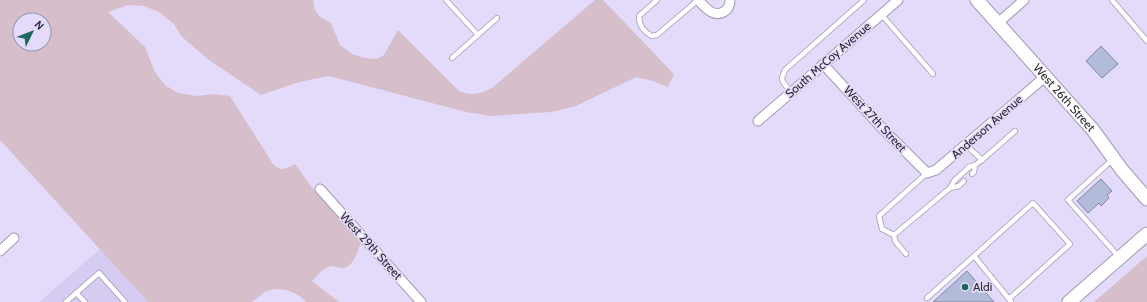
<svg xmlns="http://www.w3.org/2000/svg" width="1147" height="302" font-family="Cabin,sans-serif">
<rect width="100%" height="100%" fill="#e4dbfb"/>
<polygon fill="#d6ccf1" points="100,249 148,302 39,302"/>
<g fill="#d6becb" fill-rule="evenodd">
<path d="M 0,0 L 313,0 L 315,10 L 320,17 L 331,23 L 340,45 L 352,54 L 365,58 L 377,59 L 384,55 L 398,30 L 459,91 C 473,96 479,94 492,88 L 595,0 L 603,0 L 674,74 L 668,87 L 653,81 L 636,77 L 576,106 L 551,112 L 491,116 L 466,112 L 329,76 L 313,79 L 293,84 L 261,95 L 209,60 L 181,36 L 174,24 L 159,12 L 144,6 L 128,5 L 108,12 L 145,47 L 155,72 L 165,85 L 178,93 L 197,96 L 214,94 L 230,96 L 273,164 C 282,172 285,169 295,164 L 316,193 L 361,242 C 358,250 354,266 344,268 C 340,269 336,266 332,266 C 324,267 317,276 312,281 L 339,302 L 306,302 L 300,296 L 287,290 L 276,289 L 266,291 L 252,302 L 148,302 L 0,140 ZM 20,20 L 44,20 L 44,44 L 20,44 Z"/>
<polygon points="1147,256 1147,302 1094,302"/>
</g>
<g fill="#b3bbda" stroke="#8289a6">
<polygon points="1101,46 1118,64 1102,78 1086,61"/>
<polygon points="1101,179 1112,191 1107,195 1109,198 1101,206 1099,203 1088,213 1077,201"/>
<polygon points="967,271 994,302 933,302"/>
</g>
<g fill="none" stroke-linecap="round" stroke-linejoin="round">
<g stroke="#a199b6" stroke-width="6">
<g id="lane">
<polyline points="446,0 478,35"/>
<path d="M 657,0 L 639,16 C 639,26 644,32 652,36 L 657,35 L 698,0"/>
<polyline points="1112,0 1147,41"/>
<polyline points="881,14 933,74"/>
<polyline points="452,58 497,18"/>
<polyline points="791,92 783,82 782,78 785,70 864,0"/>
<polyline points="1113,159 1068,200 1119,257"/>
<polyline points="982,160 1015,131"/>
<polyline points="927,173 879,216 882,229 894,235 950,188 954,181 969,167 975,165 982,160 966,145"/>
<polyline points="972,174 974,172 975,165"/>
<polyline points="950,188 959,186 964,181"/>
<polyline points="894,235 895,241 906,254"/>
<polyline points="76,293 85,302"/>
<polyline points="927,298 974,256"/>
<polyline points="1009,299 1070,244 1033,203 974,256 1009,299 1011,302"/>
<polyline points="66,302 99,273 125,302"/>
</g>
</g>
<g stroke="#a199b6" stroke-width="11">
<g id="street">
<path d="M 698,0 C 705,7 714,19 725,11 C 729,8 730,5 730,0"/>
<polyline points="998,23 1024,0"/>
<polyline points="823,64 880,126 927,173 936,170 1046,76"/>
<polyline points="758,121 898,0"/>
<polyline points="320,189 421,302"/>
<polyline points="0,251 14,238"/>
</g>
</g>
<g stroke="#a199b6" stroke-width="15">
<g id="secondary">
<path id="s1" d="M 977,0 L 1093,130 L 1122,170 L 1147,199"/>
<polyline points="1069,302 1147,234"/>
</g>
</g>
<use href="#lane" stroke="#fff" stroke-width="4.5"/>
<use href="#street" stroke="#fff" stroke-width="9"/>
<use href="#secondary" stroke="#fff" stroke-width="13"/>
</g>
<circle fill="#20685e" stroke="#e4dbfb" stroke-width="1.5" cx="965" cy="287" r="4"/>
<g text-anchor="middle" stroke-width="3.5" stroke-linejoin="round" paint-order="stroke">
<g font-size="12" fill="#2e2b37" stroke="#e4dbfb">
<text transform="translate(828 60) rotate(-41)" y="4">South McCoy Avenue</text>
<text dy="4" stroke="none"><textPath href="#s1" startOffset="131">West 26th Street</textPath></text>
<text transform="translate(875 119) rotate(47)" y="4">West 27th Street</text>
<text transform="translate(987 127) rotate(-41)" y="4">Anderson Avenue</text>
<text transform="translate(371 246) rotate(48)" y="4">West 29th Street</text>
</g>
<g font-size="12" fill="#2e2b37" stroke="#e4dbfb" text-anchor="start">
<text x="973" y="291">Aldi</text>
</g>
</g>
<g transform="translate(32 32) rotate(47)"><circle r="19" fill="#e4dbfb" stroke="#9b95ad"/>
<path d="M0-3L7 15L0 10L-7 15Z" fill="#20685e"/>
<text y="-6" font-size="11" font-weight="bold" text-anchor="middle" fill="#2e2b37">N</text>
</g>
</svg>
